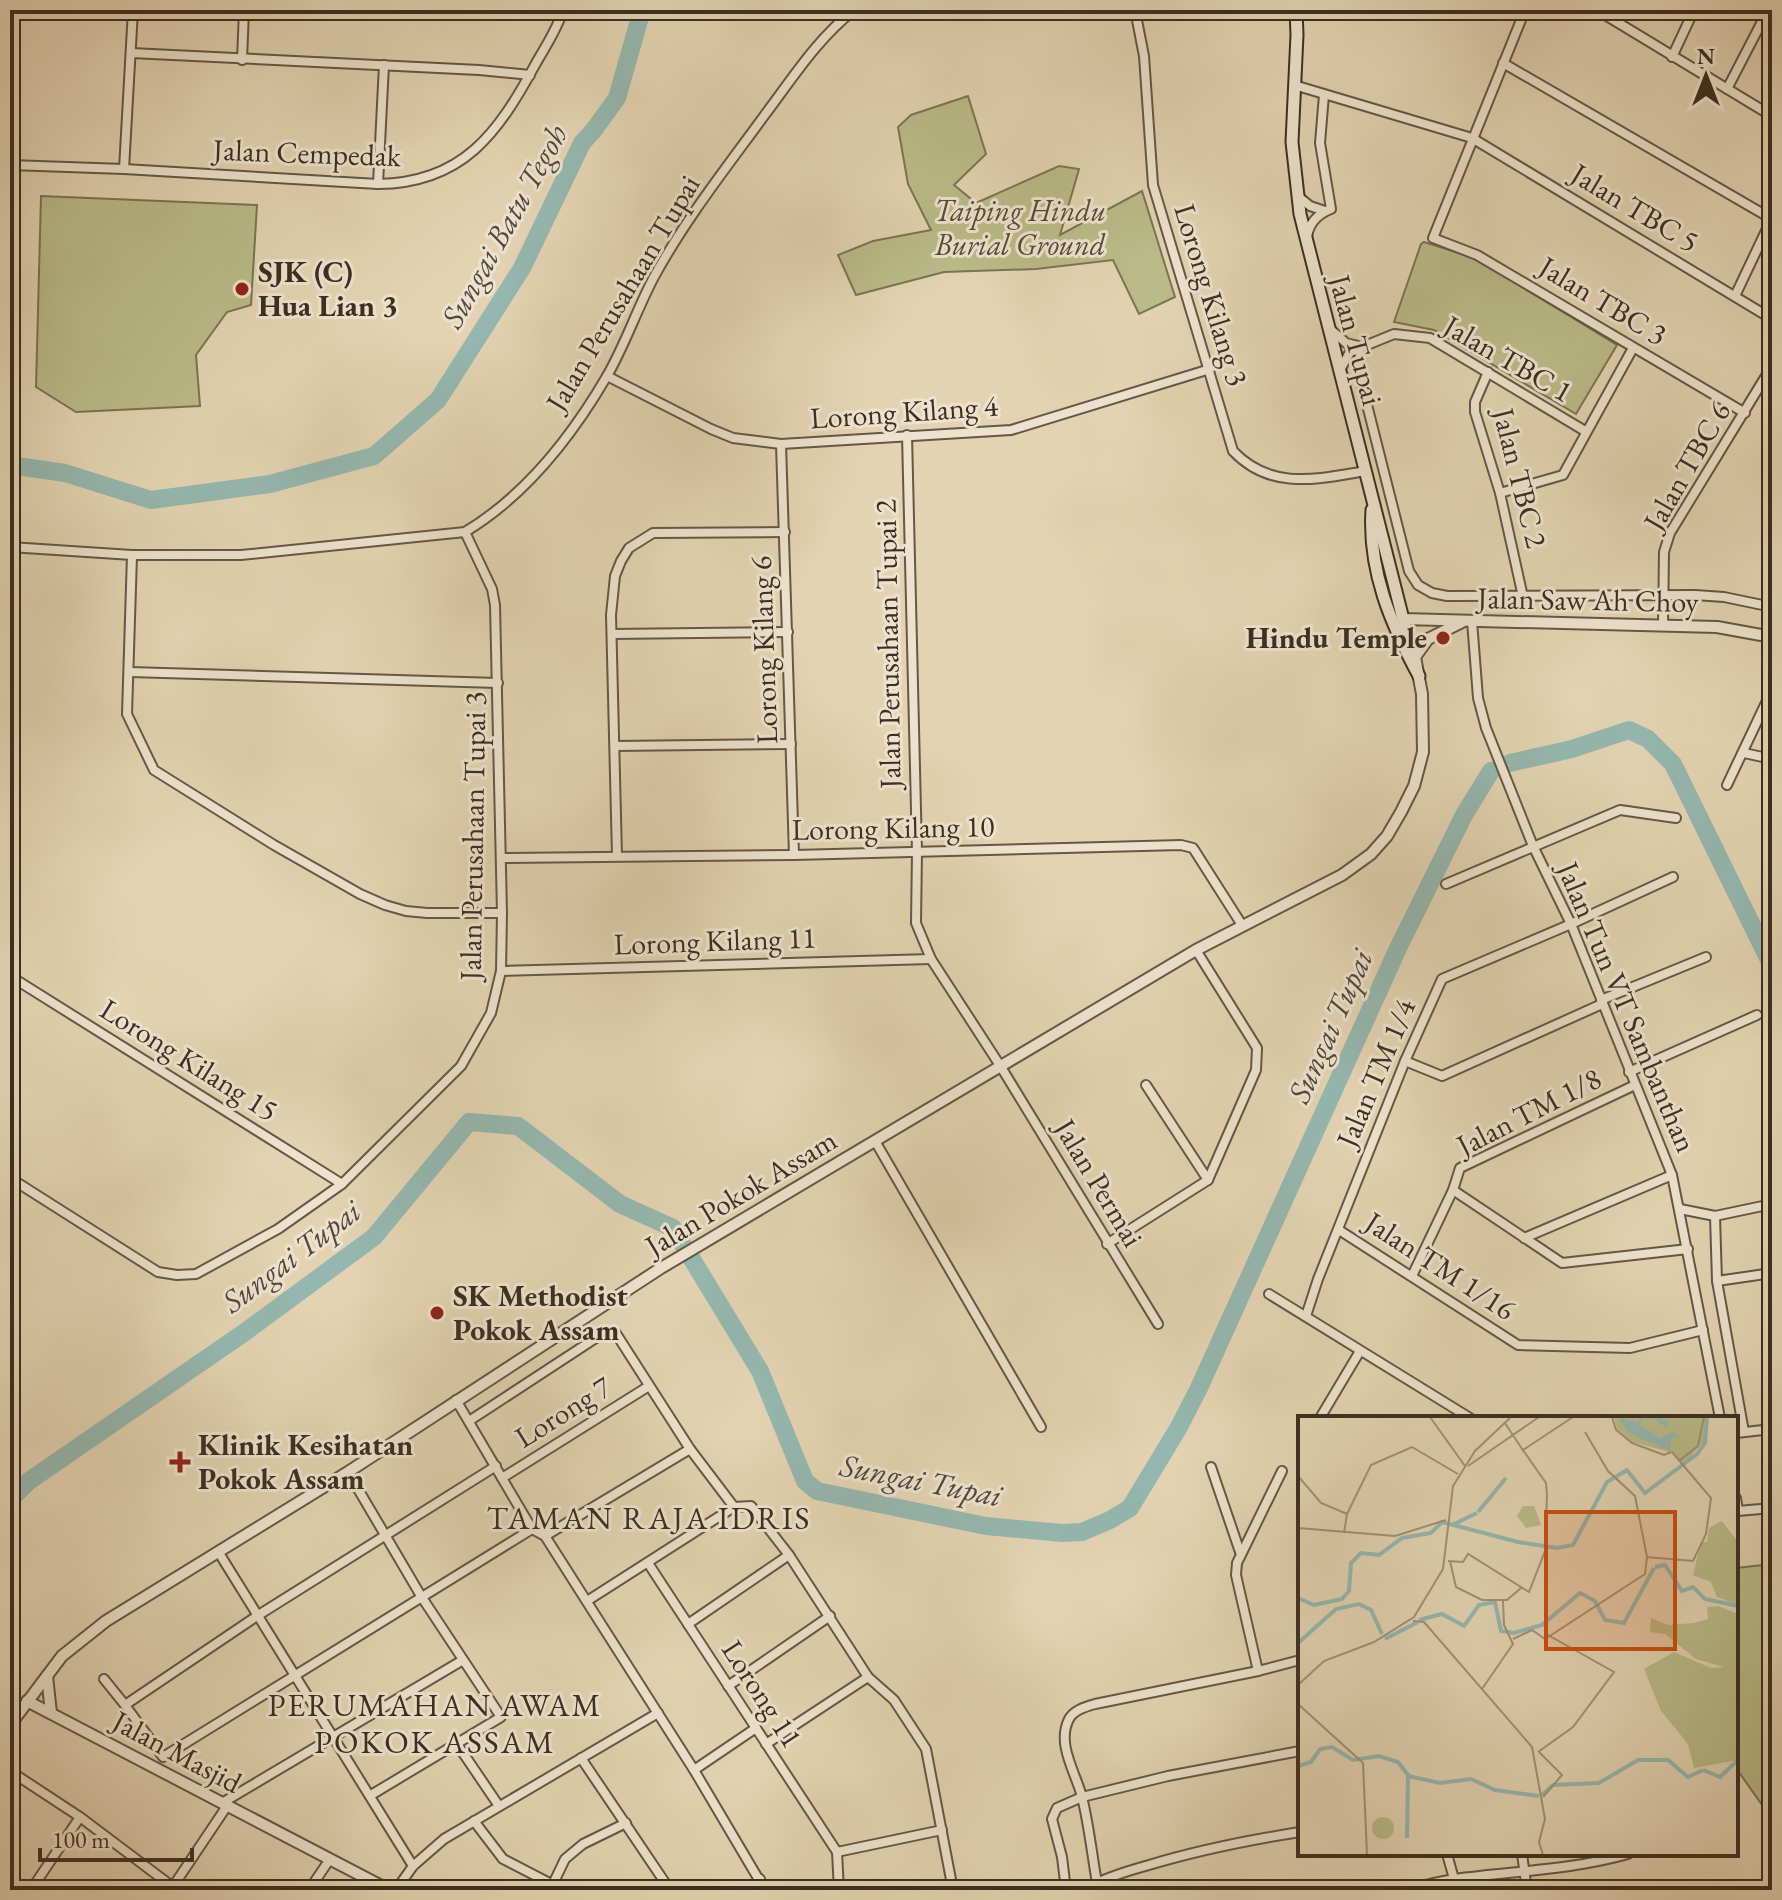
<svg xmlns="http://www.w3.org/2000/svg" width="1782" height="1900" font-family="'EB Garamond',serif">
<rect width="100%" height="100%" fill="#e3d3b2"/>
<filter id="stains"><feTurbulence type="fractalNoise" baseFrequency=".0025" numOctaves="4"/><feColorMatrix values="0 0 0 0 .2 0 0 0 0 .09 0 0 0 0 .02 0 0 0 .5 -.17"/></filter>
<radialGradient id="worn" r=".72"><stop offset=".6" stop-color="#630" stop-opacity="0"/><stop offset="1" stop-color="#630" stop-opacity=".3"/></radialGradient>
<g fill="#b9bb88" stroke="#7b7455" stroke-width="2">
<polygon points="968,96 986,154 954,185 976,203 1059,166 1079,169 1060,235 1142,191 1175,297 1139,314 1113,260 1036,269 944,272 856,295 838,255 873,241 931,230 908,184 898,127 911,115"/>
<polygon points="41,196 257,205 251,305 227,312 196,355 200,406 76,412 36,387"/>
<polygon points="1424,242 1475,258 1617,345 1576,414 1434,330 1394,322 1421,244"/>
<polygon points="1772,1564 1772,1819 1736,1768 1736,1568"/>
</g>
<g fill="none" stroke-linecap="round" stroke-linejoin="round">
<g stroke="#95b7af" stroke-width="18">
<polyline points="10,465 65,473 151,500 270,484 374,456 438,400 522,268 582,143 593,131 617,98 642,10"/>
<polyline points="1510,763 1572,749 1629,730 1648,739 1673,764 1772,966"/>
<polyline points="10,1500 29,1481 245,1332 374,1237 469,1122 518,1126 620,1204 673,1228 760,1371 805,1481 817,1491 986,1526 1062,1533 1082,1532 1110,1520 1130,1508 1179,1427 1199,1388 1399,946 1464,815 1491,771"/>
</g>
<g stroke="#665746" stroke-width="12">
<g id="minor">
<path d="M 1135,10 L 1144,56 L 1153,185 L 1233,451 C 1271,491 1317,479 1366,471"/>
<polyline points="1525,10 1433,238 1477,255 1745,413"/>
<polyline points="1597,10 1772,116"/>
<polyline points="131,53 479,70 530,75"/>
<polyline points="1672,57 1694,10"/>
<polyline points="242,60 244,10"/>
<polyline points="1503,63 1772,219"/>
<polyline points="1294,85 1472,138 1772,319"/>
<polyline points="1727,89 1768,10"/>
<path d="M 10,165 L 124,169 L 378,184 C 463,183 498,133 535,65 C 545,47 557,30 563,10"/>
<polyline points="124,169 133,10"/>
<polyline points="378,184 384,65"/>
<polyline points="1299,197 1310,206 1325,211"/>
<path d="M 1307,237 C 1309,223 1318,214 1331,209 L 1320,143 L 1324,95"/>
<polyline points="1735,296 1772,218"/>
<polyline points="1330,329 1346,343 1358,346"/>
<polyline points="1359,347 1363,389 1409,571 1418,585 1432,593 1447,596 1695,595 1724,597 1772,607"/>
<polyline points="1340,370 1350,352 1394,334 1430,338 1585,431"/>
<polyline points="1488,372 1475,402 1475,412 1500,493 1523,597"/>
<polyline points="607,376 711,429 733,438 781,444 1011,430 1210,369"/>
<polyline points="907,435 917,852 916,923 931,959 1001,1067 1158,1324"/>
<polyline points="781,444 794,855"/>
<polyline points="1500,493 1563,475 1633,348"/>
<path d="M 10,547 L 132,555 L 241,555 L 465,532 C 525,496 572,436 607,376 C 625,345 637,309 654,277 C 685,220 726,168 764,116 C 792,79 817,39 854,10"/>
<polyline points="132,555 127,714 154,770 274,845 360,894 385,905 406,911 427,913 502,913"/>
<polyline points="1472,621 1478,698 1486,728 1533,846 1571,924 1672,1175 1720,1418"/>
<polyline points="1663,625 1664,552 1670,533 1772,366"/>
<polyline points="612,634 788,632"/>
<polyline points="130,672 498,683"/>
<polyline points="615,746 791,744"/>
<polyline points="1744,753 1772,759"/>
<polyline points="1727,785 1772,690"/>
<polyline points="617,856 611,615 615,576 621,561 629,548 653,533 785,532"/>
<polyline points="502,858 794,855 1181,845 1193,848 1242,925"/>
<polyline points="1446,884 1620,810 1676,818"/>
<polyline points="501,971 931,959"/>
<polyline points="10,976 342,1184"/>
<polyline points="1601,1000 1706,957"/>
<polyline points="1405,1061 1442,1076 1602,1004"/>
<polyline points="1629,1072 1757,1015"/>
<polyline points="1146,1085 1208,1180"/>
<polyline points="875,1141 1041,1427"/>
<polyline points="10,1178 158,1272 177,1275 196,1274 278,1229 342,1184 461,1066 491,1013 501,971 502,913 495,605 492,589 465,532"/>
<polyline points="1453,1190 1562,1263 1688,1249"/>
<polyline points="1680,1209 1715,1216 1772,1204"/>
<polyline points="1715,1216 1717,1281 1744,1432"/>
<polyline points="1339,1230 1518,1345 1630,1348 1703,1330"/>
<polyline points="1524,1238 1672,1175"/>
<polyline points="1107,1244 1208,1180 1256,1070 1257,1048 1196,950"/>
<polyline points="1412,1276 1453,1190 1460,1168 1635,1085"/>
<polyline points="1717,1281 1772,1273"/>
<polyline points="1269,1294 1470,1418"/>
<polyline points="1306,1316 1318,1279 1405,1061 1442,979 1571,924 1673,877"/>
<polyline points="456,1400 532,1529 545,1536 694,1770 765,1890"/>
<polyline points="1320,1418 1360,1351"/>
<polyline points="469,1421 605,1332 615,1332 690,1449 734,1507"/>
<polyline points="1736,1433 1772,1429"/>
<polyline points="496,1466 257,1616 125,1705 163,1757 532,1529"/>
<polyline points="1211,1467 1240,1552"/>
<polyline points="348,1472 421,1596 501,1717 371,1795"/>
<polyline points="502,1478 649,1386"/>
<polyline points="1736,1498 1738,1511 1772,1508"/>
<polyline points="545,1536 690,1449"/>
<polyline points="219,1553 413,1866"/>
<polyline points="648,1563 837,1852 839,1890"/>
<polyline points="587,1601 734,1507 751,1506 789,1555 868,1677"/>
<polyline points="688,1624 789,1555"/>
<polyline points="1258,1671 1300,1660"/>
<polyline points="104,1679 125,1705"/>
<polyline points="728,1686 830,1616"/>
<polyline points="457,1744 499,1806"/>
<polyline points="766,1744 868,1677 894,1700 926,1749 953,1890"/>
<polyline points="581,1758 670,1890"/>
<polyline points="694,1770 756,1728"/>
<polyline points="10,1771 80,1817 177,1890"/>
<polyline points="222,1803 463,1660"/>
<polyline points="474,1821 503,1859 563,1890"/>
<polyline points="837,1852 942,1830"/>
<polyline points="1447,1854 1454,1879 1452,1890"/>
<polyline points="1522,1854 1527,1890"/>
<path d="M 1097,1883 C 1092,1855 1089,1825 1082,1797 C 1076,1773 1056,1744 1069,1719 C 1074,1710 1085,1707 1095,1704 L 1258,1671 L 1236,1575 L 1237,1563 L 1282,1471"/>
<polyline points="553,1884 565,1859 583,1844 626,1823"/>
<polyline points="172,1888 227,1806"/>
<polyline points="31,1890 80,1817"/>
<polyline points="309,1890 330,1859"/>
<polyline points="396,1890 413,1866 444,1839 658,1713"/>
<polyline points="752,1890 760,1879"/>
<polyline points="1066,1890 1062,1857 1052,1819 1057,1808 1082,1797 1168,1776 1300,1751"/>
<path d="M 1098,1890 L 1097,1883 C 1113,1875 1131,1870 1149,1865 C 1199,1850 1249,1840 1300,1832"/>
<path d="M 1406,1890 C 1422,1886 1439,1881 1455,1879 C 1513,1871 1572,1870 1628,1854"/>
</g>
</g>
<g stroke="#665746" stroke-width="14">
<g id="tertiary">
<polyline points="1415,657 1428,639 1462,622"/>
<polyline points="47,1676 51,1713"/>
<polyline points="27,1701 389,1890"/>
<polyline points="10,1725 62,1656 106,1621 348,1472 661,1268 1196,950 1342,875 1371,854 1387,836 1401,812 1414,786 1423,752 1422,694 1415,657 1403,619 1717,627 1772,637"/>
</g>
</g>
<g stroke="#3d2e22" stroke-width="15">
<g id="secondary">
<polyline points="1296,10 1297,35 1292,142 1300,214 1403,619"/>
<polyline points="10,50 11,10"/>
<path d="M 1372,510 C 1368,571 1391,624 1419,676"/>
</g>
</g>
<use href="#minor" stroke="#ede2cd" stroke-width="8"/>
<use href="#tertiary" stroke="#ede2cd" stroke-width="10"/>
<use href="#secondary" stroke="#ede2cd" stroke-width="11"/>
</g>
<g fill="#8f2418" stroke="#ede2cd" stroke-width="3">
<circle cx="242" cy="289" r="8"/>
<circle cx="1443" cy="638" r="8"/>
<circle cx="437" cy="1313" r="8"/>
<path d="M176 1450h8v8h8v8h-8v8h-8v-8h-8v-8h8z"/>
</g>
<g text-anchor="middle" stroke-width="6" stroke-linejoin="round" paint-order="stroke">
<g font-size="30" fill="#3d2e22" stroke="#ede2cd">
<text transform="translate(307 153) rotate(2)" y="10">Jalan Cempedak</text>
<text transform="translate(1635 208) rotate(31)" y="10">Jalan TBC 5</text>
<text transform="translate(623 293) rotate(-59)" y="10">Jalan Perusahaan Tupai</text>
<text transform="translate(1211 295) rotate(73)" y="10">Lorong Kilang 3</text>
<text transform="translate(1603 301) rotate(31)" y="10">Jalan TBC 3</text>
<text transform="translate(1356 340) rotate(75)" y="10">Jalan Tupai</text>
<text transform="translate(1508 359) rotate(30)" y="10">Jalan TBC 1</text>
<text transform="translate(904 412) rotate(-4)" y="10">Lorong Kilang 4</text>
<text transform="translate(1687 466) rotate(-60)" y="10">Jalan TBC 6</text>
<text transform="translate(1520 478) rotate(76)" y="10">Jalan TBC 2</text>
<text transform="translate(1588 600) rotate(1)" y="10">Jalan Saw Ah Choy</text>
<text transform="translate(888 644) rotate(-91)" y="10">Jalan Perusahaan Tupai 2</text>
<text transform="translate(764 650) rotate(-92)" y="10">Lorong Kilang 6</text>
<text transform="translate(893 828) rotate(-1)" y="10">Lorong Kilang 10</text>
<text transform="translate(473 836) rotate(-89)" y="10">Jalan Perusahaan Tupai 3</text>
<text transform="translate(715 941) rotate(-2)" y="10">Lorong Kilang 11</text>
<text transform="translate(1627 1007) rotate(67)" y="10">Jalan Tun VT Sambanthan</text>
<text transform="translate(189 1060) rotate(32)" y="10">Lorong Kilang 15</text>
<text transform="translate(1376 1073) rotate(-67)" y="10">Jalan TM 1/4</text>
<text transform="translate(1529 1112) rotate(-27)" y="10">Jalan TM 1/8</text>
<text transform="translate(1099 1183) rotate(59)" y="10">Jalan Permai</text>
<text transform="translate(741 1193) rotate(-31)" y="10">Jalan Pokok Assam</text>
<text transform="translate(1440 1266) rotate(33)" y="10">Jalan TM 1/16</text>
<text transform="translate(563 1412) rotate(-32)" y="10">Lorong 7</text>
<text transform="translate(762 1694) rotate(57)" y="10">Lorong 11</text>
<text transform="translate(177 1752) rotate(28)" y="10">Jalan Masjid</text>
</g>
<g font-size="30" font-style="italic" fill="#564a36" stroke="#ede2cd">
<text x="1020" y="221">Taiping Hindu<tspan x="1020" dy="34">Burial Ground</tspan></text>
</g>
<g font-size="30" font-weight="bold" fill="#3d2e22" stroke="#ede2cd" text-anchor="start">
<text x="258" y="282">SJK (C)<tspan x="258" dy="34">Hua Lian 3</tspan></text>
<text x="1427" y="648" text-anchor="end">Hindu Temple</text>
<text x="453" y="1306">SK Methodist<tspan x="453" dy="34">Pokok Assam</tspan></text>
<text x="198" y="1455">Klinik Kesihatan<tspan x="198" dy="34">Pokok Assam</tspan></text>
</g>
<g font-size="32" font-style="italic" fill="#4f493e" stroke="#ede2cd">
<text transform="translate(504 226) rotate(-61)" y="11">Sungai Batu Tegoh</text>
<text transform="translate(1330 1026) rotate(-66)" y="11">Sungai Tupai</text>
<text transform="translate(291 1256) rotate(-37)" y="11">Sungai Tupai</text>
<text transform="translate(921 1480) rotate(11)" y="11">Sungai Tupai</text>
</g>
<g font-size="32" letter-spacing="2" fill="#3d2e22" stroke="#ede2cd">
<text x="649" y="1529">TAMAN RAJA IDRIS</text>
<text x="435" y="1716">PERUMAHAN AWAM<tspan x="435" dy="37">POKOK ASSAM</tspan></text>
</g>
</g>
<g transform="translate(1298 1416)">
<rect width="440" height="440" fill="#e3d3b2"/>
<path d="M 316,1 L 408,1 L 406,25 L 386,48 L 375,37 L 334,26 L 319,14 ZM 225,90 L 236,90 L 243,109 L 228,112 L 219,100 ZM 424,105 L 440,126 L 440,189 L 419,181 L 413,166 L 395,159 L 403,126 L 409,126 L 411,112 ZM 420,190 L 440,198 L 440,344 L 396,352 L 390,328 L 363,295 L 346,253 L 376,236 L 413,252 L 426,251 L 398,243 L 367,218 L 352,216 L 353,202 L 370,209 L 396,207 L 410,203 L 409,191 ZM74 412a11 11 0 1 1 22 0a11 11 0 1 1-22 0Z" fill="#b9bb88"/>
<path d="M 320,1 L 341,7 L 341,1 L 367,1 L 362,5 L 371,4 L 369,12 L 357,3 L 345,3 L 342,9 L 362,22 L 375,16 L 381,21 L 373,22 L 372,34 L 364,32 L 330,17 Z" fill="#95b7af"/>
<path fill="none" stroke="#95b7af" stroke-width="4" d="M 180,96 L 208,62M 154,109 L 179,97M 357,151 L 367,149 L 384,175 L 395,171 L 407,183 L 440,190M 0,182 L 16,189 L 44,183 L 51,175 L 53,147 L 63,137 L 81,139 L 104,122 L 133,117 L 144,106 L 220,126 L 259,132 L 275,129 L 309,66 L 329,54 L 347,77 L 399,38 L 407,27 L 409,1M 121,204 L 144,198 L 166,210 L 181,189 L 197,186 L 203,215 L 216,217 L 244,209 L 282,177 L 297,185 L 307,204 L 326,207 L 356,152M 87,223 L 120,206M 0,227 L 38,193 L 61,188 L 73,194 L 84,218M 0,350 L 13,346 L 22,333 L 34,331 L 55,344 L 81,340 L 100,346 L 110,359 L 109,422M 405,354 L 422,361 L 440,344M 110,360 L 142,367 L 173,363 L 197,374 L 241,380M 244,379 L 255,369 L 301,367 L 340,344 L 370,344 L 390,361 L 405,354"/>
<path fill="none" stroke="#a19178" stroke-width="2" d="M 132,1 L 167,50M 314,1 L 318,14 L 334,27 L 366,39 L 373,36M 207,7 L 226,36M 287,16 L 310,55 L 337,80 L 349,141M 225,34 L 275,1M 382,44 L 400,30 L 406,1M 170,50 L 241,1M 0,60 L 23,87 L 49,98M 0,112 L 97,120 L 148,104M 46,117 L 49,98 L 73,49 L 114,31 L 160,58M 150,145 L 165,146 L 170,138 L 231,176 L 247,135 L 249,79 L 248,67 L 225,34M 152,145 L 158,171 L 184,184 L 209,184 L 223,172M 115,205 L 126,206 L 234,331 L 247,403 L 241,426 L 245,439M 215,223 L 234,214 L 247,223 L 347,158 L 349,141 L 395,145 L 408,118 L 413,82 L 374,36M 0,269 L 26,245 L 76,226 L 116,201 L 145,153 L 155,70 L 177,35 L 213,1M 184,273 L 215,228 L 206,209 L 205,185M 0,288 L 65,347 L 69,439M 240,336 L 275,311 L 316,256 L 250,219M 241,336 L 264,359 L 245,381"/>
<path fill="#c65010" fill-opacity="0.15" stroke="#c65010" stroke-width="4" d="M 248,96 L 377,96 L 377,233 L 248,233 Z"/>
<rect width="440" height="440" fill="none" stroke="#3d2e22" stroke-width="4"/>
</g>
<rect width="1782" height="1900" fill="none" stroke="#e3d3b2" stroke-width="40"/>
<rect x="12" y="12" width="1758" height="1876" fill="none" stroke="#3d2e22" stroke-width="4"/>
<rect x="20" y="20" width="1742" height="1860" fill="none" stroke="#3d2e22" stroke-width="2"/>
<g transform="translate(1706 76)" stroke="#ede2cd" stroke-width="6" paint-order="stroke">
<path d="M0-6L14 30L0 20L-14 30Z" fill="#3d2e22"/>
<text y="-12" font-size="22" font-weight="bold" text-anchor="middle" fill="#3d2e22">N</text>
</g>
<path d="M40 1848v12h152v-12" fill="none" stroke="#3d2e22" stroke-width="4"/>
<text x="52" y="1848" font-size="24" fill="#3d2e22" stroke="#ede2cd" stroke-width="6" paint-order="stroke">100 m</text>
<rect width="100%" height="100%" filter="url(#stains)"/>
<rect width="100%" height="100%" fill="url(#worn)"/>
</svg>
